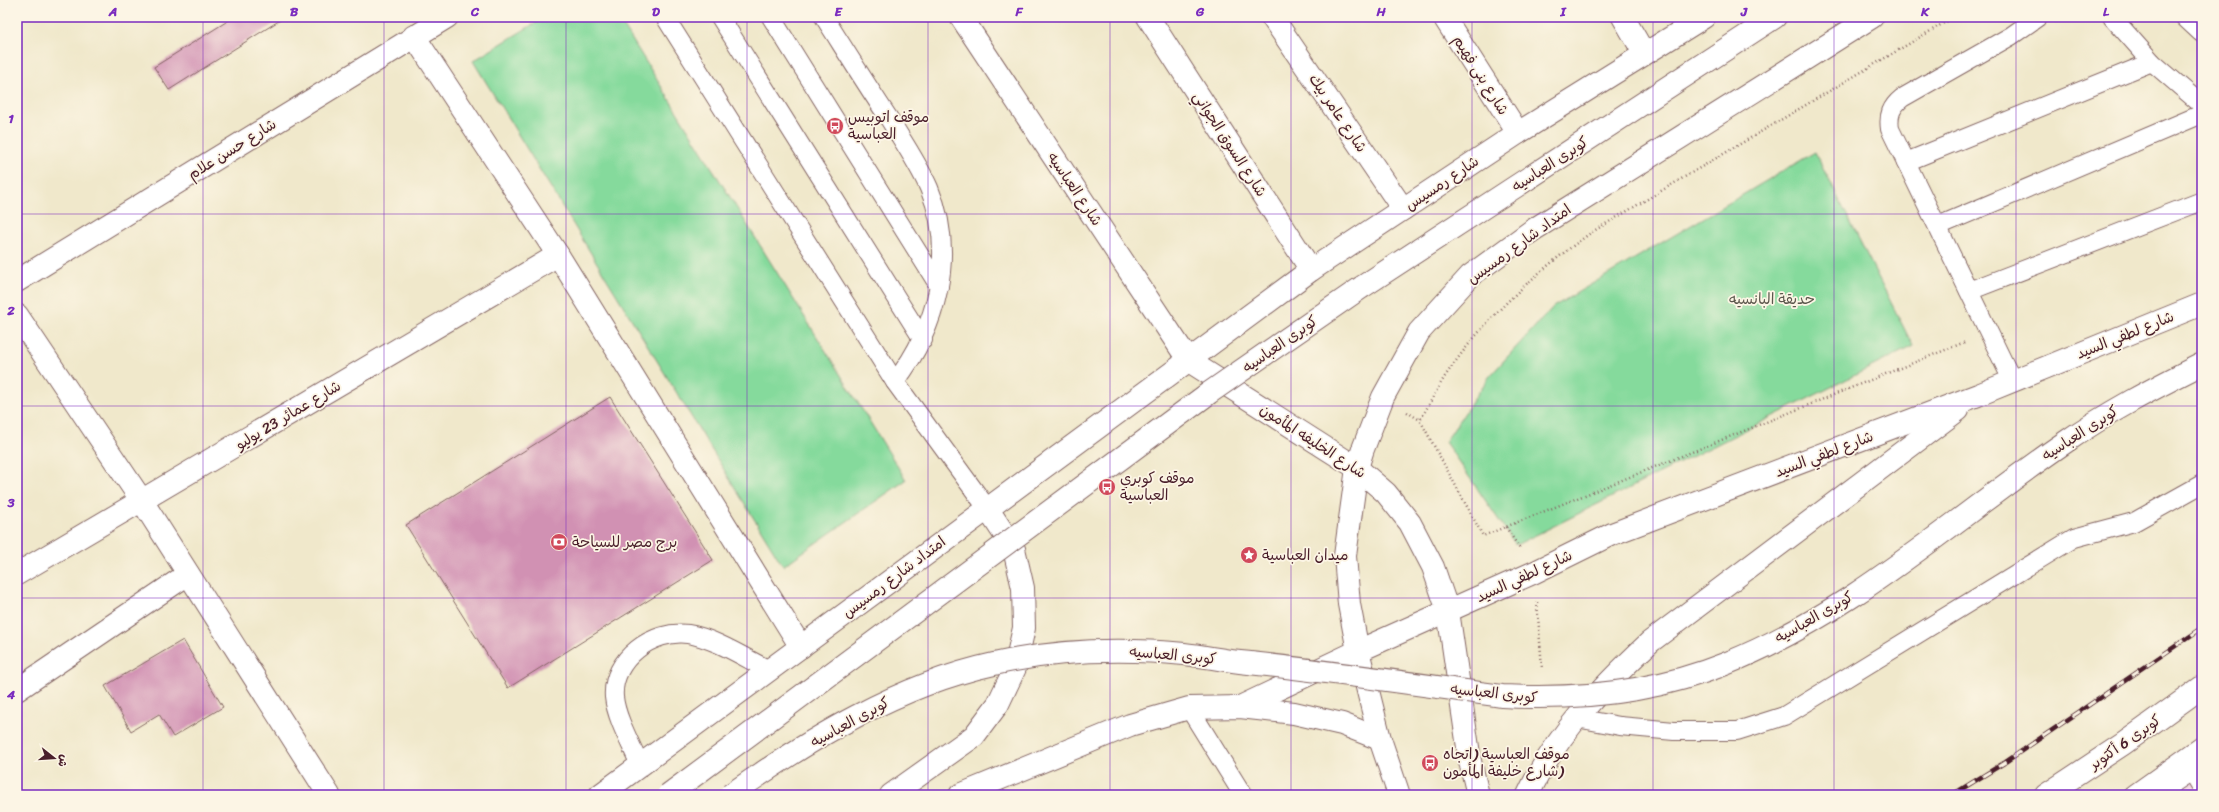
<svg xmlns="http://www.w3.org/2000/svg" width="2219" height="812" font-family="Sriracha,'Playpen Sans Arabic',sans-serif">
<rect width="100%" height="100%" fill="#fcf5e5"/>
<filter id="ink" filterUnits="userSpaceOnUse"><feTurbulence type="fractalNoise" baseFrequency=".025" numOctaves="2"/><feDisplacementMap in="SourceGraphic" scale="8" xChannelSelector="R" yChannelSelector="G"/><feConvolveMatrix kernelMatrix="1 2 1 2 8 2 1 2 1" color-interpolation-filters="sRGB"/></filter>
<filter id="wash" filterUnits="userSpaceOnUse"><feTurbulence type="fractalNoise" baseFrequency=".012" numOctaves="4" result="noise"/><feDisplacementMap in="SourceGraphic" scale="16" xChannelSelector="R" yChannelSelector="G"/><feGaussianBlur stdDeviation="0.9" result="paint"/><feColorMatrix in="noise" values="0 0 0 0 0 0 0 0 0 0 0 0 0 0 0 0 0 1.4 0 .05"/><feComposite in="paint" operator="in"/></filter>
<g filter="url(#wash)">
<rect width="100%" height="100%" fill="#f0e8cb"/>
<polygon fill="#f0d0e5" points="2202,763 2202,795 2154,795"/>
<g fill="#85da9c" stroke="#687c64">
<polygon points="545,17 618,17 906,480 783,566 473,61"/>
<polygon points="1815,152 1913,346 1516,545 1445,442 1489,377 1553,307"/>
</g>
<g id="blocks">
<g fill="#d191b3">
<polygon points="234,17 285,17 169,90 154,67"/>
<polygon points="610,397 713,560 508,688 406,525"/>
<polygon points="183,640 223,707 173,737 159,714 131,731 105,686"/>
</g>
</g>
</g>
<g filter="url(#ink)">
<use href="#blocks" fill-opacity="0" stroke="#846563" stroke-width="1"/>
<g fill="none" stroke-linecap="round" stroke-linejoin="round">
<g stroke="#846563" stroke-width="20">
<g id="lane">
<polyline points="665,17 895,382 987,508"/>
<polyline points="720,17 923,340"/>
<polyline points="771,17 939,286"/>
<path d="M 824,17 C 845,50 866,84 888,117 C 902,140 918,163 929,188 C 957,254 937,328 895,382"/>
<polyline points="2112,17 2152,62 2202,105"/>
<polyline points="1906,162 2152,62"/>
<polyline points="1938,226 2202,114"/>
<polyline points="1969,291 2202,201"/>
<path d="M 2012,380 L 1890,129 C 1888,115 1891,107 1902,98 L 2011,36 L 2038,17"/>
<polyline points="1189,708 1243,795"/>
<polyline points="1576,718 1620,726 1674,731 1737,731 1784,716 2074,538 2134,522 2202,484"/>
<path d="M 640,765 C 632,746 616,718 614,697 C 611,659 654,629 688,634 C 714,638 745,658 769,670"/>
<polyline points="2192,771 2202,788"/>
<polyline points="2156,795 2202,764"/>
</g>
</g>
<g stroke="#846563" stroke-width="24">
<g id="street">
<polyline points="1148,17 1311,270"/>
<polyline points="1272,17 1403,209"/>
<polyline points="1444,17 1518,133"/>
<polyline points="1623,17 1644,53"/>
<polyline points="414,36 558,255 801,647"/>
<polyline points="17,281 447,17"/>
<polyline points="17,315 142,501 329,795"/>
<polyline points="17,574 558,255"/>
<polyline points="17,690 188,574"/>
</g>
</g>
<g stroke="#846563" stroke-width="24">
<polyline id="secondary" points="961,17 1189,361"/>
</g>
<g stroke="#846563" stroke-width="24">
<g id="primary">
<polyline points="2187,17 2202,31"/>
<polyline points="1362,287 1775,17"/>
<polyline points="1189,361 1357,468 1386,493 1410,523 1433,567 1448,611 1470,761 1478,795"/>
<polyline points="1240,707 1358,651 1535,572 1612,534 1978,395 2202,304"/>
<polyline points="600,795 1311,270 1518,133 1704,17"/>
<polyline points="891,795 974,736 998,704 1015,668 1024,628 1023,588 1014,549 987,508"/>
<polyline points="960,795 1130,725 1189,708 1240,707 1294,713 1342,724 1380,739"/>
<polyline points="1399,795 1380,739 1358,651 1349,604 1345,556 1357,468 1363,449 1383,397 1419,332 1470,276 1533,230 1872,17"/>
<path d="M 1528,795 C 1555,735 1602,687 1650,642 L 1958,410"/>
</g>
</g>
<g stroke="#846563" stroke-width="24">
<g id="highway">
<polyline points="2046,795 2123,744 2202,687"/>
<polyline points="2136,795 2202,748"/>
</g>
</g>
<g stroke="#846563" stroke-width="2.5" stroke-dasharray="1 3" stroke-linecap="butt">
<path d="M 1954,17 L 1592,232 C 1540,269 1491,312 1453,365 C 1440,382 1431,402 1420,420 L 1483,536 L 1965,342"/>
<polyline points="1407,412 1420,420"/>
<polyline points="1506,527 1520,549"/>
<polyline points="1537,602 1542,668"/>
</g>
<use href="#lane" stroke="#fff" stroke-width="18"/>
<use href="#street" stroke="#fff" stroke-width="22"/>
<use href="#secondary" stroke="#fff" stroke-width="22"/>
<use href="#primary" stroke="#fff" stroke-width="22"/>
<use href="#highway" stroke="#fff" stroke-width="22"/>
<g stroke="#4a1f2b" stroke-width="4.5">
<polyline id="rail" points="1952,795 2004,763 2202,628"/>
</g>
<use href="#rail" stroke="#fcf5e5" stroke-width="3" stroke-dasharray="9" stroke-linecap="butt"/>
<g stroke="#846563" stroke-width="24" stroke-linecap="butt">
<g id="primary-bridge">
<polyline points="668,795 1209,393 1362,287"/>
<path d="M 730,795 C 810,739 898,685 994,664 C 1056,650 1121,648 1184,654 C 1203,656 1221,660 1240,662 C 1328,671 1415,684 1502,696 C 1578,700 1653,693 1725,664 C 1851,614 1953,519 2064,443 C 2108,412 2154,388 2202,364"/>
</g>
</g>
<use href="#primary-bridge" stroke="#fff" stroke-width="22"/>
</g>
</g>
<path fill="none" stroke="#7b2cbf" stroke-width="1" stroke-opacity="0.55" d="M 203,17 L 203,795M 384,17 L 384,795M 566,17 L 566,795M 747,17 L 747,795M 928,17 L 928,795M 1110,17 L 1110,795M 1291,17 L 1291,795M 1472,17 L 1472,795M 1653,17 L 1653,795M 1834,17 L 1834,795M 2016,17 L 2016,795M 17,214 L 2202,214M 17,406 L 2202,406M 17,598 L 2202,598"/>
<defs>
<g id="bus-disc" transform="scale(0.9)"><circle r="9.5" fill="#d1495b" stroke="#fcf5e5"/><path d="M-5-6H5V4H4V6H2V4H-2V6H-4V4H-5ZM-3.5-4V0h7V-4ZM-3.5 1.2v1.5H-2V1.2ZM2 1.2v1.5H3.5V1.2Z" fill="#fff"/></g>
<g id="bank-disc" transform="scale(0.9)"><circle r="9.5" fill="#d1495b" stroke="#fcf5e5"/><path d="M-6-4H6V4H-6ZM0-2.3a2.3 2.3 0 1 0 0 4.6a2.3 2.3 0 1 0 0-4.6Z" fill="#fff"/></g>
<g id="sight-disc" transform="scale(0.9)"><circle r="9.5" fill="#d1495b" stroke="#fcf5e5"/><path d="M0-6L1.8-2.2L6-1.7L2.9 1.2L3.7 5.4L0 3.3L-3.7 5.4L-2.9 1.2L-6-1.7L-1.8-2.2Z" fill="#fff"/></g>
</defs>
<g fill-rule="evenodd">
<use href="#bus-disc" x="835" y="126"/>
<use href="#bus-disc" x="1107" y="487"/>
<use href="#bank-disc" x="559" y="542"/>
<use href="#sight-disc" x="1249" y="555"/>
<use href="#bus-disc" x="1430" y="763"/>
</g>
<g text-anchor="middle" stroke-width="3.5" stroke-linejoin="round" paint-order="stroke">
<g font-size="15" fill="#4a1f2b" stroke="#fcf5e5">
<text transform="translate(1481 75) rotate(58)" y="5">شارع بنى فهيم</text>
<text transform="translate(1338 113) rotate(56)" y="5">شارع عامر بيك</text>
<text transform="translate(1230 144) rotate(57)" y="5">شارع السوق الجواني</text>
<text transform="translate(232 149) rotate(-32)" y="5">شارع حسن علام</text>
<text transform="translate(1550 164) rotate(-33)" y="5">كوبرى العباسيه</text>
<text transform="translate(1442 183) rotate(-34)" y="5">شارع رمسيس</text>
<text transform="translate(1075 189) rotate(56)" y="5">شارع العباسيه</text>
<text transform="translate(1519 244) rotate(-36)" y="5">امتداد شارع رمسيس</text>
<text transform="translate(2125 335) rotate(-22)" y="5">شارع لطفي السيد</text>
<text transform="translate(1280 344) rotate(-35)" y="5">كوبرى العباسيه</text>
<text transform="translate(288 415) rotate(-31)" y="5">شارع عمائر 23 يوليو</text>
<text transform="translate(2080 433) rotate(-33)" y="5">كوبرى العباسيه</text>
<text transform="translate(1313 441) rotate(33)" y="5">شارع الخليفه المأمون</text>
<text transform="translate(1824 454) rotate(-21)" y="5">شارع لطفي السيد</text>
<text transform="translate(1524 576) rotate(-25)" y="5">شارع لطفي السيد</text>
<text transform="translate(894 577) rotate(-37)" y="5">امتداد شارع رمسيس</text>
<text transform="translate(1814 617) rotate(-30)" y="5">كوبرى العباسيه</text>
<text transform="translate(1173 655) rotate(5)" y="5">كوبرى العباسيه</text>
<text transform="translate(1494 693) rotate(6)" y="5">كوبرى العباسيه</text>
<text transform="translate(850 722) rotate(-29)" y="5">كوبرى العباسيه</text>
<text transform="translate(2125 742) rotate(-35)" y="5">كوبرى 6 أكتوبر</text>
</g>
<g font-size="15" fill="#4a1f2b" stroke="#fcf5e5" text-anchor="start">
<text x="848" y="122">موقف اتوبيس<tspan x="848" dy="17">العباسية</tspan></text>
<text x="1120" y="483">موقف كوبري<tspan x="1120" dy="17">العباسية</tspan></text>
<text x="572" y="547">برج مصر للسياحة</text>
<text x="1262" y="560">ميدان العباسية</text>
<text x="1443" y="759">موقف العباسية (اتجاه<tspan x="1443" dy="17">شارع خليفة المأمون)</tspan></text>
</g>
<g font-size="15" fill="#5c574d" stroke="#fcf5e5">
<text x="1772" y="304">حديقة البانسيه</text>
</g>
</g>
<rect width="2219" height="812" fill="none" stroke="#fcf5e5" stroke-width="44"/>
<g transform="translate(54 758) rotate(107)" stroke="#fcf5e5" stroke-width="3" paint-order="stroke">
<path d="M0-3L7 15L0 10L-7 15Z" fill="#4a1f2b"/>
<text y="-6" font-size="11" font-weight="bold" text-anchor="middle" fill="#4a1f2b">ش</text>
</g>
<rect x="22" y="22" width="2175" height="768" fill="none" stroke="#7b2cbf" stroke-width="1.5"/>
<g font-size="13" text-anchor="middle" font-weight="bold" fill="#7b2cbf">
<text x="113" y="16">A</text>
<text x="294" y="16">B</text>
<text x="475" y="16">C</text>
<text x="656" y="16">D</text>
<text x="838" y="16">E</text>
<text x="1019" y="16">F</text>
<text x="1200" y="16">G</text>
<text x="1381" y="16">H</text>
<text x="1563" y="16">I</text>
<text x="1744" y="16">J</text>
<text x="1925" y="16">K</text>
<text x="2106" y="16">L</text>
<text x="11" y="123">1</text>
<text x="11" y="315">2</text>
<text x="11" y="507">3</text>
<text x="11" y="699">4</text>
</g>
</svg>
